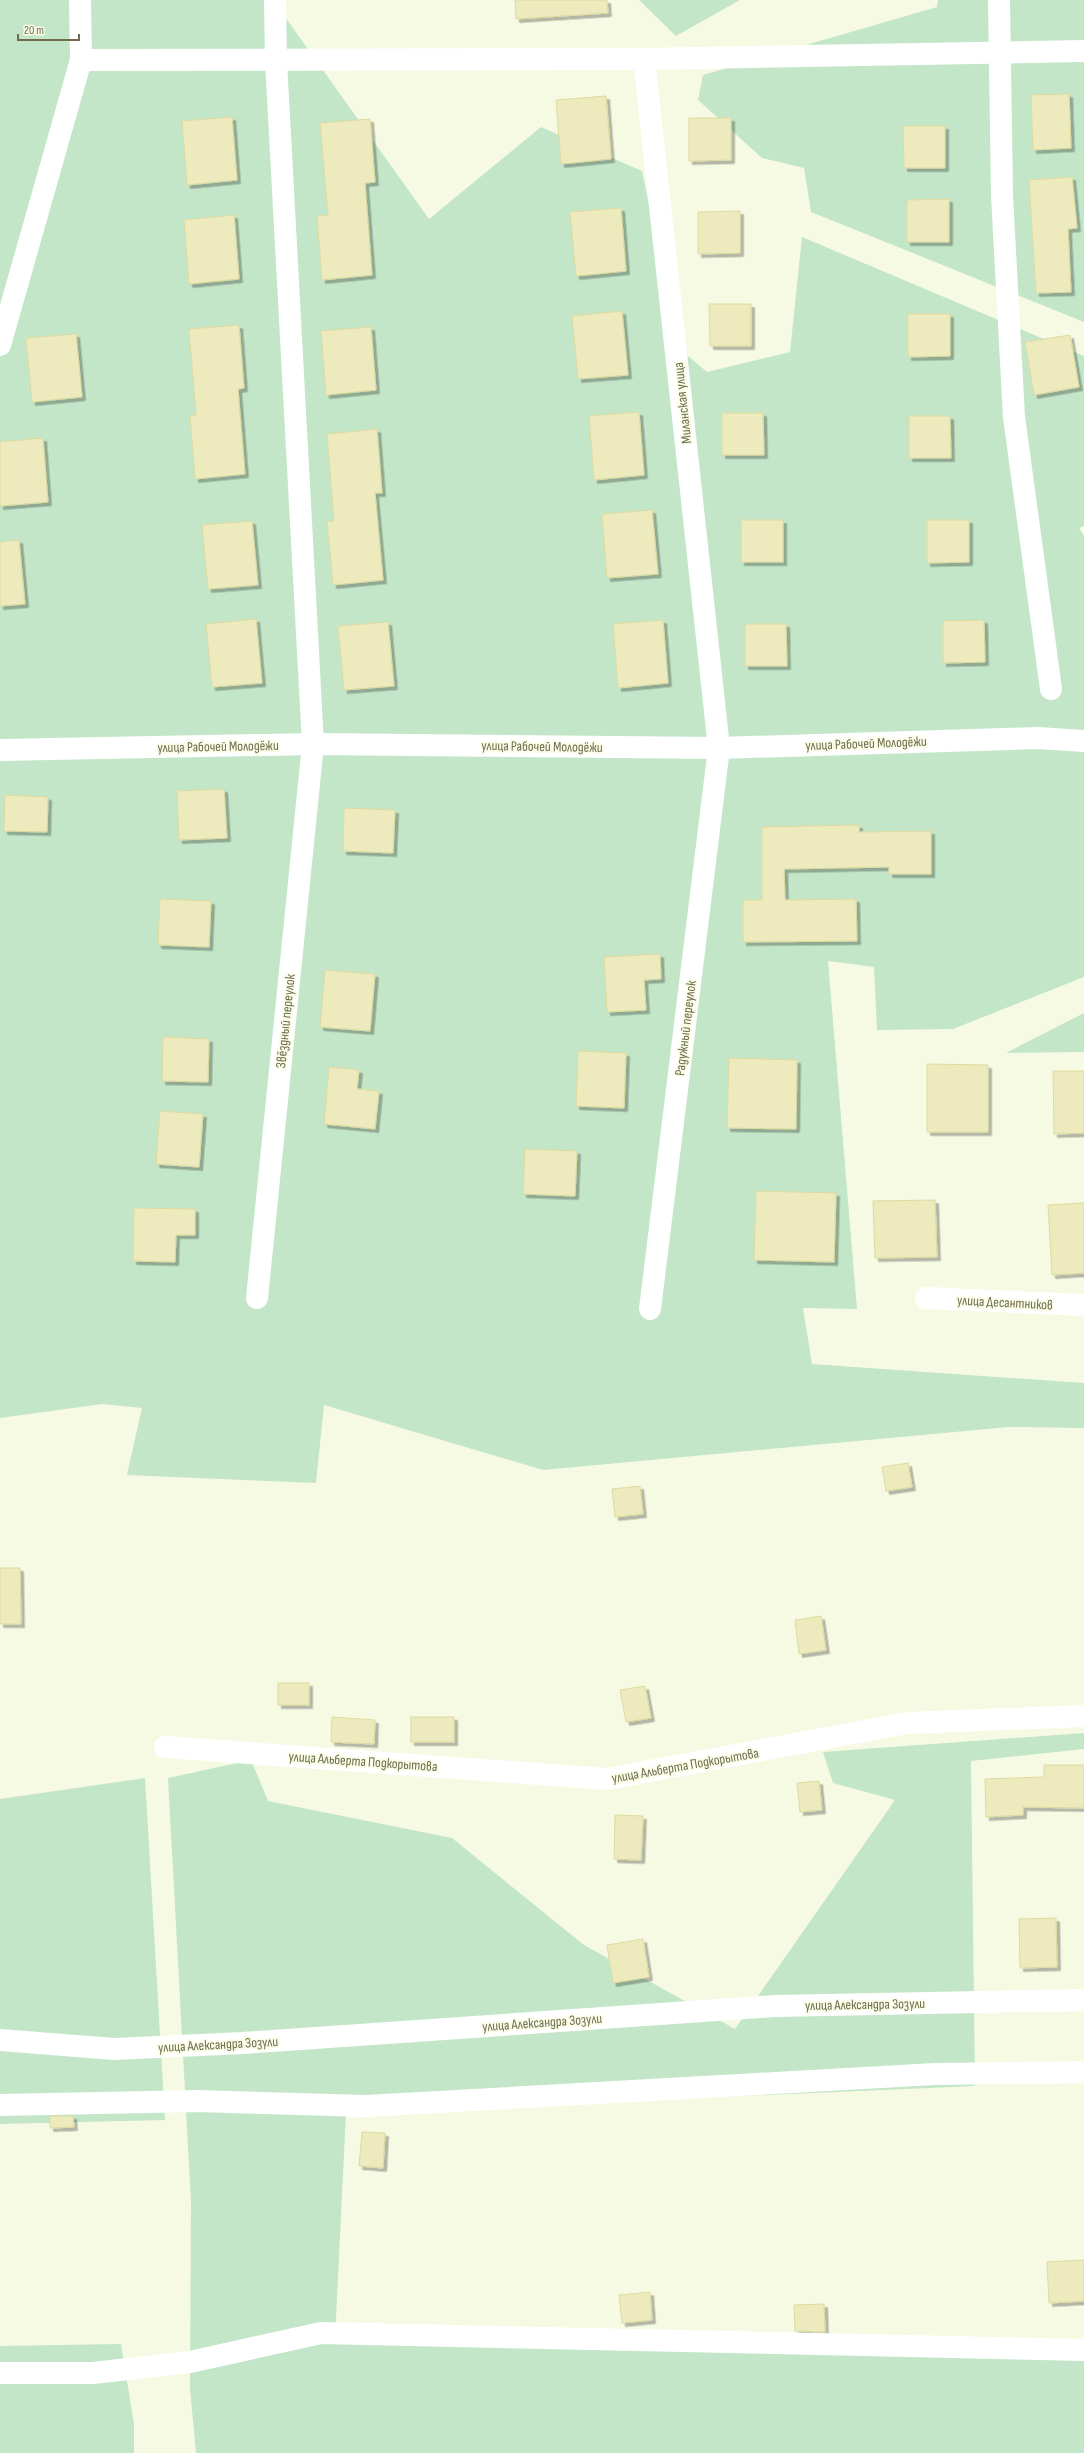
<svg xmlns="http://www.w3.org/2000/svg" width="1084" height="2453" font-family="'Sofia Sans Condensed',sans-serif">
<defs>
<filter id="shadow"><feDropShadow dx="3.5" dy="3.5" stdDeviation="0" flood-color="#0004"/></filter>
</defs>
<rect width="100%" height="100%" fill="#f7fae3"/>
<g fill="#c3e6c8">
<polygon points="0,0 273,0 429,219 541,127 642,171 663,272 664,336 707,372 790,352 802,237 1084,356 1084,526 1079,528 1084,536 1084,977 953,1029 877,1030 874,967 828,961 857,1309 803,1308 812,1364 1084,1383 1084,1428 1009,1427 543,1470 324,1405 316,1483 127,1475 142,1408 102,1404 0,1418"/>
<polygon points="639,0 740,0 676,36"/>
<polygon points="938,0 1084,0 1084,322 811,212 804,168 762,158 698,100 703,75 937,7"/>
<polygon points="1084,1013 1084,1052 1006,1053"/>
<polygon points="1084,1733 1084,1749 971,1761 975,2086 346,2113 335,2339 1084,2344 1084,2453 196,2453 190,2389 191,2202 168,1778 251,1760 268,1801 452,1838 584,1945 735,2029 895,1800 833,1783 823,1752"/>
<polygon points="145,1778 165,2120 0,2124 0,1799"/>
<polygon points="121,2344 134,2424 134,2453 0,2453 0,2346"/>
</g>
<g fill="#edeabd" stroke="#deda9f" filter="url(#shadow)">
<polygon points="515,0 607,0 608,13 516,19"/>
<polygon points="1069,94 1071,148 1033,150 1031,95"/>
<polygon points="606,96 611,159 561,164 556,100"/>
<polygon points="232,117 237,180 187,185 182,121"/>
<polygon points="689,118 731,118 731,160 689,161"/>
<polygon points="370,119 375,182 365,183 372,275 322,280 317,216 328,215 320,123"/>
<polygon points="903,126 945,126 945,168 904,168"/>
<polygon points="1072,177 1077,228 1068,229 1071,292 1036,293 1029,180"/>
<polygon points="949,199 949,242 907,242 907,200"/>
<polygon points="621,208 626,271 576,276 570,212"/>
<polygon points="740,211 740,253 698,254 698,212"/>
<polygon points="234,215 239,279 189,284 184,220"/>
<polygon points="709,304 751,304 751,346 710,346"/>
<polygon points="622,311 628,375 578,379 572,316"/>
<polygon points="908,314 950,314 950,356 908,357"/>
<polygon points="239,325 244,388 238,389 245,474 195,479 190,415 196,415 189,329"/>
<polygon points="371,327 376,390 326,395 321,331"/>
<polygon points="76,334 82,397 32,402 26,338"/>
<polygon points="1070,335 1079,387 1034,395 1025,342"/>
<polygon points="639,412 644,475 594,480 589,416"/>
<polygon points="722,413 763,413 764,455 722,455"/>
<polygon points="909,416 950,416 951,458 909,458"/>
<polygon points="377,429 382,493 375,493 383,580 333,585 327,521 334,521 327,434"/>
<polygon points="43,438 48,502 0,506 0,442"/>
<polygon points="652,510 658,574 607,578 602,514"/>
<rect x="741" y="520" width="42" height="42"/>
<polygon points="927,520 969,520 969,562 927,563"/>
<polygon points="252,521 258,585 208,589 202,525"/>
<polygon points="19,540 25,604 0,606 0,542"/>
<polygon points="256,619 262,683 212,687 206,624"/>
<polygon points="663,620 668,683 618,688 613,624"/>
<polygon points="984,620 985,662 943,663 943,621"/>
<polygon points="388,622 394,686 344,690 338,626"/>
<polygon points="745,624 786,624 787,666 745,666"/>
<polygon points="224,789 227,838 179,840 177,791"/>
<polygon points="5,795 48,797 47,832 4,831"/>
<polygon points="344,808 395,810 393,853 343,851"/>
<polygon points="859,825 859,832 931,831 931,874 889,874 889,867 784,869 785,900 856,899 857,941 743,942 743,900 762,900 762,827"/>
<polygon points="160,899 211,901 209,947 158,945"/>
<polygon points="660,954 661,979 644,980 646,1010 607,1012 604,957"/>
<polygon points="325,970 375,974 370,1031 320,1027"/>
<polygon points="163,1037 209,1039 208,1082 162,1081"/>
<polygon points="578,1051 626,1053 624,1108 576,1106"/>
<polygon points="729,1058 797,1060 796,1129 727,1128"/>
<polygon points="927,1064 988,1065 988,1132 927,1132"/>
<polygon points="329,1067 359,1070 357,1089 379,1091 375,1129 324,1124"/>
<polygon points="1053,1071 1084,1071 1084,1133 1054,1134"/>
<polygon points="160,1111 203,1114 199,1167 156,1164"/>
<polygon points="525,1149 577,1151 575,1196 523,1194"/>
<polygon points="756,1191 836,1193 834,1262 754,1260"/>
<polygon points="935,1200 937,1257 875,1258 873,1201"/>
<polygon points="1084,1203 1084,1273 1052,1275 1048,1205"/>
<polygon points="134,1208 195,1209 195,1235 176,1235 175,1262 133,1261"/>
<polygon points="908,1463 912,1487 886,1491 882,1467"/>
<polygon points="640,1486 643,1514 615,1517 612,1489"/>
<polygon points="0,1568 20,1568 21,1624 0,1624"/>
<polygon points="821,1616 826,1650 799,1654 795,1620"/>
<rect x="278" y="1683" width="31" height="22"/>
<polygon points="645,1686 651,1718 626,1722 620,1690"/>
<polygon points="332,1717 375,1720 374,1744 331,1742"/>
<rect x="411" y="1717" width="43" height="25"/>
<polygon points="1044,1765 1084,1765 1084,1808 1023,1807 1023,1815 986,1817 985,1779 1044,1777"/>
<polygon points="819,1781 822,1810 800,1812 797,1783"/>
<polygon points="615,1815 643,1816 641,1860 614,1859"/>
<polygon points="1056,1918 1057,1967 1020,1968 1019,1919"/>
<polygon points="643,1939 649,1977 613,1983 607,1945"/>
<polygon points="50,2116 73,2116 74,2127 50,2128"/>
<polygon points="362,2132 385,2133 383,2168 359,2166"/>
<polygon points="1084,2260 1084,2301 1049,2303 1047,2262"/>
<polygon points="650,2292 652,2320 622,2323 619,2295"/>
<polygon points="824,2304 825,2332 795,2331 794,2305"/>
</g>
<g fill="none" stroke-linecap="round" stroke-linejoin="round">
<g stroke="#fff" stroke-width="22">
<polyline points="999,0 1002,196 1014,417 1051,689"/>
<polyline points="644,59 719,748 650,1309"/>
<polyline points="81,60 644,59 1084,51"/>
<polyline points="0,345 81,60 80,0"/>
<polyline points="0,750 313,744 719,748 1038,738 1084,741"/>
<polyline points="257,1298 313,744 276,61 275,0"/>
<polyline points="926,1298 1084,1305"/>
<polyline points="165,1747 607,1779 907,1723 1084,1716"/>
<polyline points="0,2040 114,2049 243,2043 775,2006 1084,2000"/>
<polyline points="0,2105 197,2101 366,2106 935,2074 1084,2072"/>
<polyline points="0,2373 93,2373 190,2362 321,2333 1084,2350"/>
</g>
</g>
<g text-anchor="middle" stroke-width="4" stroke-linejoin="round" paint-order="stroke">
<g font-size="14" fill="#706c4b" stroke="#fafde9">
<text transform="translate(682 403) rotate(-96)" y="5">Миланская улица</text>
<text transform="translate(866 743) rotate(-2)" y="5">улица Рабочей Молодёжи</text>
<text transform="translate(218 746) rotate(-1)" y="5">улица Рабочей Молодёжи</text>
<text transform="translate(542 746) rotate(1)" y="5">улица Рабочей Молодёжи</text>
<text transform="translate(285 1021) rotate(-84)" y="5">Звёздный переулок</text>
<text transform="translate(685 1028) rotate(-83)" y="5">Радужный переулок</text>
<text transform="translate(1005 1302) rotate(3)" y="5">улица Десантников</text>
<text transform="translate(363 1761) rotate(4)" y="5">улица Альберта Подкорытова</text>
<text transform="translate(685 1765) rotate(-10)" y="5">улица Альберта Подкорытова</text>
<text transform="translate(865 2004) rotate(-1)" y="5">улица Александра Зозули</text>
<text transform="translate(542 2022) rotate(-4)" y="5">улица Александра Зозули</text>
<text transform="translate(218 2044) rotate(-3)" y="5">улица Александра Зозули</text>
</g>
</g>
<path d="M18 34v6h61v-6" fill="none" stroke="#706c4b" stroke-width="2"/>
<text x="24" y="34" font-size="12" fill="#706c4b" stroke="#fafde9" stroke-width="3" paint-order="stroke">20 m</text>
</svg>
